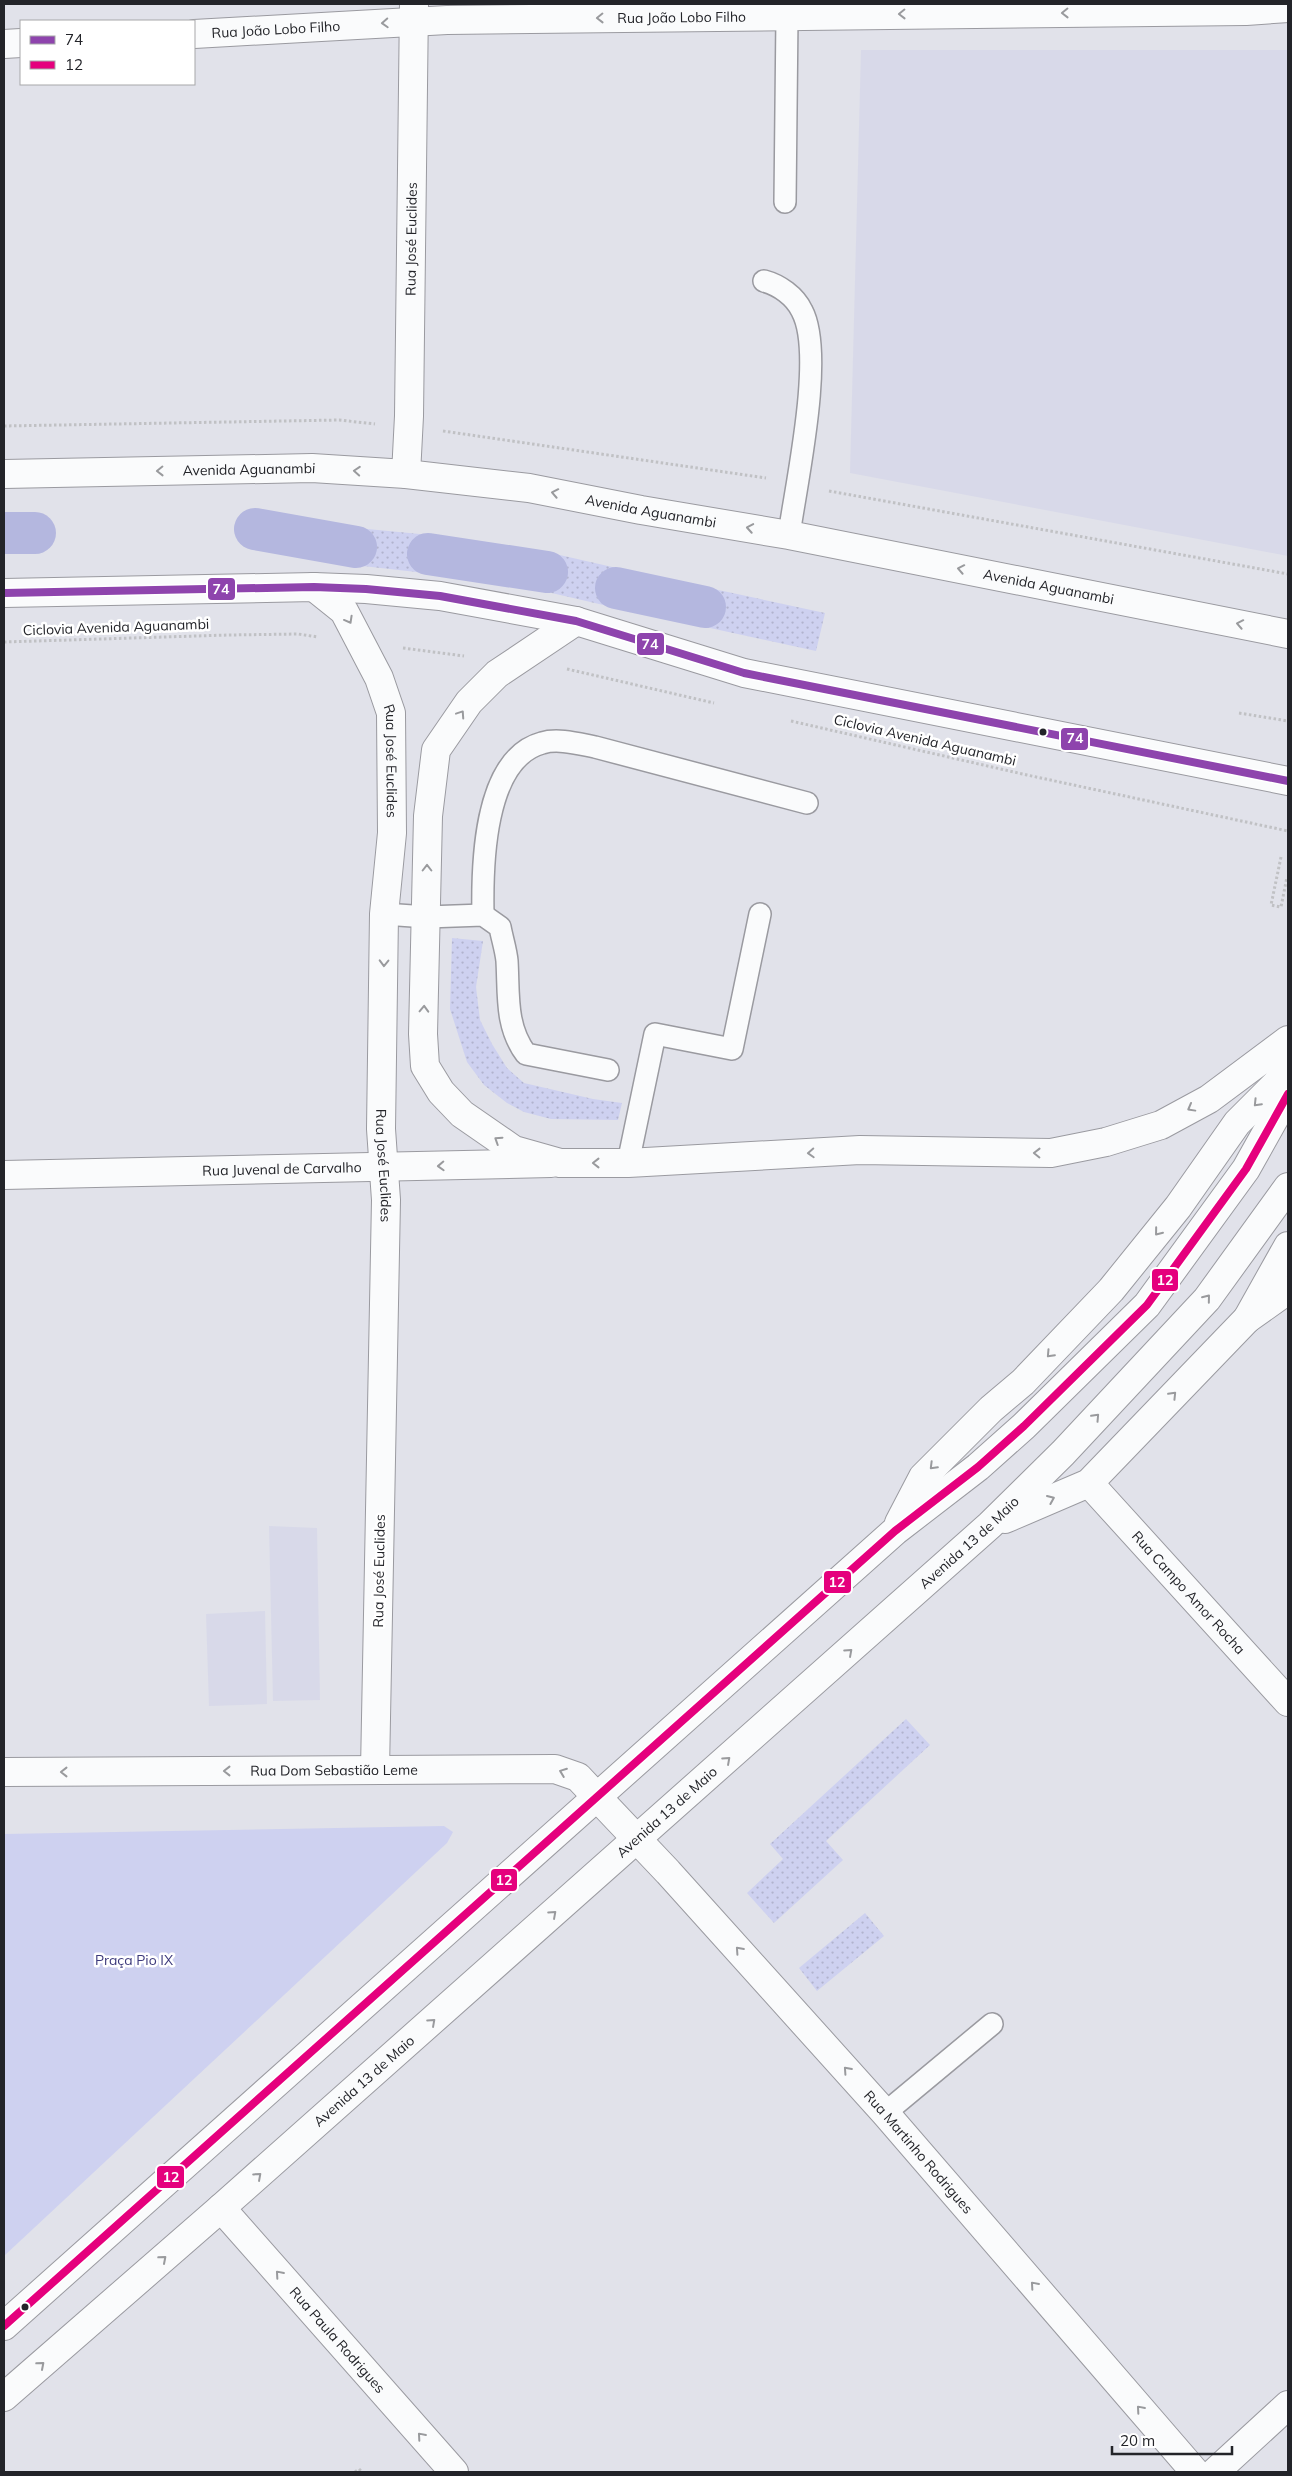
<svg xmlns="http://www.w3.org/2000/svg" width="1292" height="2476" font-family="Mulish,sans-serif">
<defs>
<pattern id="grass-dots" width="8" height="8" patternUnits="userSpaceOnUse" patternTransform="scale(1.25)"><rect width="8" height="8" fill="#ced1f0"/><path d="M2 2h.1M6 6h.1" fill="none" stroke="#b1b3ce" stroke-width="1.8" stroke-linecap="round"/></pattern>
</defs>
<rect width="100%" height="100%" fill="#e1e2ea"/>
<g fill="#d8d9e9">
<polygon points="861,50 1288,50 1288,556 850,473"/>
<polygon points="269,1526 317,1528 320,1700 273,1701"/>
<polygon points="265,1611 267,1704 209,1706 206,1614"/>
</g>
<g fill="url(#grass-dots)">
<polygon points="357,528 430,535 425,573 354,565"/>
<polygon points="551,553 621,569 612,607 543,591"/>
<polygon points="709,588 825,613 816,651 701,626"/>
<polygon points="452,938 483,941 476,987 480,1020 492,1044 507,1068 524,1083 593,1099 622,1103 618,1120 551,1119 524,1112 507,1103 484,1085 467,1062 450,1009"/>
<polygon points="906,1719 930,1745 826,1841 843,1860 774,1923 747,1893 783,1859 770,1844"/>
<polygon points="865,1913 884,1936 817,1991 799,1968"/>
</g>
<polygon fill="#ced1f0" points="444,1826 453,1832 447,1843 4,2256 4,1834"/>
<g fill="none" stroke-linecap="round" stroke-linejoin="round">
<g stroke="#b4b7df" stroke-width="42">
<polyline points="255,529 356,547"/>
<polyline points="4,533 35,533"/>
<polyline points="428,554 547,572"/>
<polyline points="616,588 705,607"/>
</g>
<g stroke="#9a9aa0" stroke-width="24">
<g id="service">
<polyline points="785,202 787,16"/>
<path d="M 764,281 C 779,285 795,296 802,311 C 825,354 796,484 789,535"/>
<path d="M 384,914 L 427,917 L 483,915 L 500,927 C 502,938 506,950 507,961 C 509,994 505,1026 526,1054 L 608,1070"/>
<path d="M 483,915 C 482,867 483,759 542,743 C 558,738 579,744 595,747 L 807,803"/>
<polyline points="628,1163 655,1034 732,1049 760,914"/>
<polyline points="885,2113 992,2024"/>
</g>
</g>
<g stroke="#9a9aa0" stroke-width="30">
<g id="minor">
<path id="s1" d="M 194,34 L 447,20 L 1246,11 L 1288,8"/>
<polyline points="4,44 21,43"/>
<path id="s2" d="M 406,474 L 409,416 L 414,4"/>
<path id="s3" d="M 314,587 L 344,611 L 379,678 L 391,713 L 392,833 L 384,914 L 381,1129 L 386,1200 L 375,1770"/>
<path id="s4" d="M 4,1175 L 551,1163"/>
<polyline points="1247,1319 1288,1290"/>
<path id="s5" d="M 1089,1483 L 1288,1702"/>
<path id="s6" d="M 4,1772 L 555,1769 L 578,1777 L 668,1872 L 885,2113 L 1195,2472"/>
<path id="s7" d="M 221,2208 L 454,2472"/>
<polyline points="1215,2472 1288,2405"/>
</g>
</g>
<g stroke="#9a9aa0" stroke-width="30">
<g id="primary">
<path id="s8" d="M 4,474 L 312,468 L 406,474 L 529,488 L 641,510 L 789,535 L 1288,634"/>
<polyline points="4,593 314,587 366,589 440,596 576,621 744,673 1288,781"/>
<polyline points="576,621 497,674 469,702 436,750 428,816 423,1034 425,1066 441,1092 462,1114 514,1150 560,1163 628,1163 860,1150 1051,1153 1106,1142 1161,1125 1209,1099 1288,1040"/>
<polyline points="1005,1519 1089,1483 1247,1319 1288,1246"/>
<polyline points="899,1523 923,1477 991,1409 1023,1382 1111,1290 1178,1207 1237,1123 1276,1084 1288,1066"/>
<polyline points="4,2326 895,1531 978,1467 1024,1426 1147,1305 1246,1169 1288,1094"/>
<path id="s9" d="M 4,2397 L 221,2208 L 990,1525 L 1063,1453 L 1207,1299 L 1288,1187"/>
</g>
</g>
<g stroke="#c0c1c4" stroke-width="3" stroke-dasharray="2.5 2.5" stroke-linecap="butt">
<polyline points="4,426 339,420 375,424"/>
<polyline points="443,431 766,478"/>
<polyline points="829,491 1288,574"/>
<polyline points="4,642 228,635 298,634 318,637"/>
<polyline points="403,648 464,656"/>
<polyline points="567,669 714,703"/>
<polyline points="1239,713 1288,721"/>
<polyline points="791,721 1027,775 1288,831"/>
<polyline points="1281,857 1271,905 1281,907 1287,877"/>
<polyline points="355,2472 359,2469 362,2472"/>
</g>
<use href="#service" stroke="#fafbfc" stroke-width="21"/>
<use href="#minor" stroke="#fafbfc" stroke-width="28"/>
<use href="#primary" stroke="#fafbfc" stroke-width="28"/>
<g stroke="#fff" stroke-width="11">
<polyline id="bus-1" points="4,593 314,587 366,589 440,596 576,621 744,673 1288,781"/>
</g>
<g stroke="#fff" stroke-width="11">
<polyline id="bus-2" points="4,2326 895,1531 978,1467 1024,1426 1147,1305 1246,1169 1288,1094"/>
</g>
<use href="#bus-1" stroke="#8e44ad" stroke-width="8"/>
<use href="#bus-2" stroke="#e5007d" stroke-width="8"/>
</g>
<defs><path id="oneway-chevron" d="M-2-3.5L2.5 0L-2 3.5" fill="none" stroke-width="1.6" stroke-linecap="round" stroke-linejoin="round" transform="scale(1.25)"/></defs>
<g stroke="#999a9d">
<use href="#oneway-chevron" transform="translate(1065 13) rotate(179)"/>
<use href="#oneway-chevron" transform="translate(902 14) rotate(179)"/>
<use href="#oneway-chevron" transform="translate(600 18) rotate(179)"/>
<use href="#oneway-chevron" transform="translate(385 23) rotate(177)"/>
<use href="#oneway-chevron" transform="translate(160 471) rotate(179)"/>
<use href="#oneway-chevron" transform="translate(357 471) rotate(-176)"/>
<use href="#oneway-chevron" transform="translate(555 493) rotate(-169)"/>
<use href="#oneway-chevron" transform="translate(750 528) rotate(-170)"/>
<use href="#oneway-chevron" transform="translate(961 569) rotate(-169)"/>
<use href="#oneway-chevron" transform="translate(349 620) rotate(61)"/>
<use href="#oneway-chevron" transform="translate(1240 624) rotate(-169)"/>
<use href="#oneway-chevron" transform="translate(461 714) rotate(-56)"/>
<use href="#oneway-chevron" transform="translate(427 868) rotate(-90)"/>
<use href="#oneway-chevron" transform="translate(384 963) rotate(91)"/>
<use href="#oneway-chevron" transform="translate(424 1009) rotate(-88)"/>
<use href="#oneway-chevron" transform="translate(1257 1103) rotate(134)"/>
<use href="#oneway-chevron" transform="translate(1191 1108) rotate(151)"/>
<use href="#oneway-chevron" transform="translate(498 1140) rotate(-147)"/>
<use href="#oneway-chevron" transform="translate(811 1153) rotate(177)"/>
<use href="#oneway-chevron" transform="translate(1037 1153) rotate(-179)"/>
<use href="#oneway-chevron" transform="translate(596 1163) rotate(-180)"/>
<use href="#oneway-chevron" transform="translate(441 1166) rotate(178)"/>
<use href="#oneway-chevron" transform="translate(1158 1232) rotate(129)"/>
<use href="#oneway-chevron" transform="translate(1207 1298) rotate(-51)"/>
<use href="#oneway-chevron" transform="translate(1050 1354) rotate(133)"/>
<use href="#oneway-chevron" transform="translate(1173 1395) rotate(-46)"/>
<use href="#oneway-chevron" transform="translate(1096 1417) rotate(-47)"/>
<use href="#oneway-chevron" transform="translate(933 1466) rotate(135)"/>
<use href="#oneway-chevron" transform="translate(1051 1499) rotate(-23)"/>
<use href="#oneway-chevron" transform="translate(849 1652) rotate(-42)"/>
<use href="#oneway-chevron" transform="translate(727 1760) rotate(-42)"/>
<use href="#oneway-chevron" transform="translate(227 1771) rotate(180)"/>
<use href="#oneway-chevron" transform="translate(64 1772) rotate(180)"/>
<use href="#oneway-chevron" transform="translate(563 1772) rotate(-159)"/>
<use href="#oneway-chevron" transform="translate(553 1914) rotate(-42)"/>
<use href="#oneway-chevron" transform="translate(739 1950) rotate(-132)"/>
<use href="#oneway-chevron" transform="translate(432 2022) rotate(-42)"/>
<use href="#oneway-chevron" transform="translate(847 2070) rotate(-132)"/>
<use href="#oneway-chevron" transform="translate(258 2176) rotate(-42)"/>
<use href="#oneway-chevron" transform="translate(163 2259) rotate(-41)"/>
<use href="#oneway-chevron" transform="translate(279 2274) rotate(-131)"/>
<use href="#oneway-chevron" transform="translate(1034 2285) rotate(-131)"/>
<use href="#oneway-chevron" transform="translate(41 2365) rotate(-41)"/>
<use href="#oneway-chevron" transform="translate(1140 2409) rotate(-131)"/>
<use href="#oneway-chevron" transform="translate(421 2436) rotate(-131)"/>
</g>
<g fill="#232429" stroke="#fff" stroke-width="2">
<circle cx="1043" cy="732" r="4.5"/>
<circle cx="25" cy="2307" r="4.5"/>
</g>
<g text-anchor="middle" stroke-width="5" stroke-linejoin="round" paint-order="stroke">
<g font-size="14" fill="#232429" stroke="#fff">
<text dy="5" stroke="none"><textPath href="#s1" startOffset="488">Rua João Lobo Filho</textPath></text>
<text dy="5" stroke="none"><textPath href="#s1" startOffset="82">Rua João Lobo Filho</textPath></text>
<text dy="5" stroke="none"><textPath href="#s2" startOffset="235">Rua José Euclides</textPath></text>
<text dy="5" stroke="none"><textPath href="#s8" startOffset="245">Avenida Aguanambi</textPath></text>
<text dy="5" stroke="none"><textPath href="#s8" startOffset="650">Avenida Aguanambi</textPath></text>
<text dy="5" stroke="none"><textPath href="#s8" startOffset="1055">Avenida Aguanambi</textPath></text>
<text transform="translate(116 627) rotate(-2)" y="5">Ciclovia Avenida Aguanambi</text>
<text transform="translate(925 740) rotate(13)" y="5">Ciclovia Avenida Aguanambi</text>
<text dy="5" stroke="none"><textPath href="#s3" startOffset="199">Rua José Euclides</textPath></text>
<text dy="5" stroke="none"><textPath href="#s3" startOffset="604">Rua José Euclides</textPath></text>
<text dy="5" stroke="none"><textPath href="#s4" startOffset="278">Rua Juvenal de Carvalho</textPath></text>
<text dy="5" stroke="none"><textPath href="#s9" startOffset="1289">Avenida 13 de Maio</textPath></text>
<text transform="translate(379 1571) rotate(-89)" y="5">Rua José Euclides</text>
<text dy="5" stroke="none"><textPath href="#s5" startOffset="148">Rua Campo Amor Rocha</textPath></text>
<text dy="5" stroke="none"><textPath href="#s6" startOffset="330">Rua Dom Sebastião Leme</textPath></text>
<text dy="5" stroke="none"><textPath href="#s9" startOffset="884">Avenida 13 de Maio</textPath></text>
<text dy="5" stroke="none"><textPath href="#s9" startOffset="479">Avenida 13 de Maio</textPath></text>
<text dy="5" stroke="none"><textPath href="#s6" startOffset="1082">Rua Martinho Rodrigues</textPath></text>
<text dy="5" stroke="none"><textPath href="#s7" startOffset="176">Rua Paula Rodrigues</textPath></text>
</g>
<g font-size="14" fill="#3d3a7c" stroke="#fff">
<text x="134" y="1965">Praça Pio IX</text>
</g>
</g>
<g stroke="#fff" stroke-width="2">
<rect x="207" y="577" width="29" height="24" rx="5" fill="#8e44ad"/>
<rect x="636" y="632" width="29" height="24" rx="5" fill="#8e44ad"/>
<rect x="1060" y="727" width="29" height="24" rx="5" fill="#8e44ad"/>
<rect x="1151" y="1268" width="28" height="24" rx="5" fill="#e5007d"/>
<rect x="823" y="1570" width="29" height="24" rx="5" fill="#e5007d"/>
<rect x="490" y="1868" width="28" height="24" rx="5" fill="#e5007d"/>
<rect x="156" y="2165" width="29" height="24" rx="5" fill="#e5007d"/>
</g>
<g font-size="14" text-anchor="middle" font-weight="bold" fill="#fff">
<text x="221" y="594">74</text>
<text x="650" y="649">74</text>
<text x="1075" y="743">74</text>
<text x="1165" y="1285">12</text>
<text x="837" y="1587">12</text>
<text x="504" y="1885">12</text>
<text x="171" y="2182">12</text>
</g>
<rect width="1292" height="2476" fill="none" stroke="#232429" stroke-width="10"/>
<rect x="20" y="20" width="175" height="65" fill="#ffffff" stroke="#a7a7a9"/>
<rect x="30" y="36" width="25" height="8" fill="#8e44ad" stroke="#a7a7a9"/>
<text x="65" y="45" font-size="15" fill="#232429">74</text>
<rect x="30" y="61" width="25" height="8" fill="#e5007d" stroke="#a7a7a9"/>
<text x="65" y="70" font-size="15" fill="#232429">12</text>
<path d="M1112 2446v8h120v-8" fill="none" stroke="#232429" stroke-width="2.5"/>
<text x="1120" y="2446" font-size="15" fill="#232429" stroke="#ffffff" stroke-width="4" paint-order="stroke">20 m</text>
</svg>
